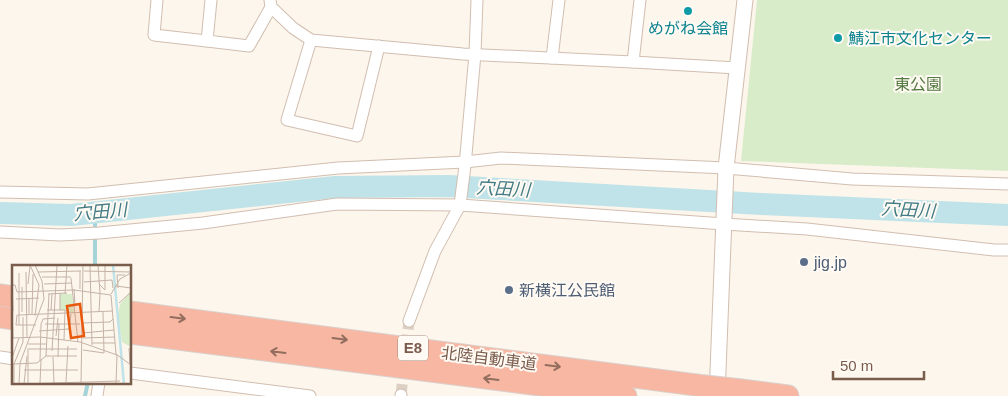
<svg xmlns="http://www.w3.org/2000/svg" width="1008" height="396" font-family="Arial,'Noto Sans JP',sans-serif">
<rect width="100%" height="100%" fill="#fdf6ec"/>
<polygon fill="#d8ecc9" points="757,0 1008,0 1008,171 741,161"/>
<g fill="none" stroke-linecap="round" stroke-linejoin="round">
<g stroke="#a5d3da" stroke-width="4">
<polyline points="95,266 95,213"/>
<polyline points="85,396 88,382"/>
</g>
<polyline stroke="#bfe3e8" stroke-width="22" points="0,213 71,215 335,187 448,186 761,204 1008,215"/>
<polyline stroke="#dcd0c4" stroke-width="11" stroke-dasharray="11 5.5" stroke-linecap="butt" points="401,395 409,321"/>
<g stroke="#d1beb0" stroke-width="13">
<g id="minor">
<polyline points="157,0 154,35 207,41"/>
<polyline points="211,0 207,41 249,46 271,7"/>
<polyline points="270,0 271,7 293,28 311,40 463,54 633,62 737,68"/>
<polyline points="311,40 287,120 357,136 379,46"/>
<polyline points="552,58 559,0"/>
<polyline points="633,62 640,0"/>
<polyline points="0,192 88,194 338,168 465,162 501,158 726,168 852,179 1008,184"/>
<polyline points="0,232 60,235 99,233 203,223 337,204 460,205 724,224 807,229 994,250 1008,250"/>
<polyline points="409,321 435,251 460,205 465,166 475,54 477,0"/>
<polyline points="0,357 14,359"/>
<polyline points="130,373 310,396"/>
<polyline points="401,395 401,396"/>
<polyline points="97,396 99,382"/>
</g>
</g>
<g stroke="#d1beb0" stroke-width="17">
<polyline id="tertiary" points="717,396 726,168 745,0"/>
</g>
<g stroke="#dad1cd" stroke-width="23">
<g id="motorway">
<polyline points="0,295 14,297"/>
<polyline points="130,312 696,385"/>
<polyline points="0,317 14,319"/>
<polyline points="130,333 626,396"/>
<polyline points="741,390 788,396"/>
</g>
</g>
<use href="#minor" stroke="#fff" stroke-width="11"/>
<use href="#tertiary" stroke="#fff" stroke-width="15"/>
<use href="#motorway" stroke="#f7b7a3" stroke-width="21"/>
<g stroke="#dad1cd" stroke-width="23" stroke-linecap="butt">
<polyline id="motorway-bridge" points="696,385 741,390"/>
</g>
<use href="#motorway-bridge" stroke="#f7b7a3" stroke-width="21"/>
</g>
<defs><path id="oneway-shaft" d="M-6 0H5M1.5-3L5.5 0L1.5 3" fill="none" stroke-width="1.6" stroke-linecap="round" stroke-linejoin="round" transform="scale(1.25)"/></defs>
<g stroke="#936e5e">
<use href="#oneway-shaft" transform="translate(178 318) rotate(7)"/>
<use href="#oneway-shaft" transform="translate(340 339) rotate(7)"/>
<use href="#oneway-shaft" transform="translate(278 352) rotate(-173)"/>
<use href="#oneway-shaft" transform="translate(553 366) rotate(7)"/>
<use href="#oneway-shaft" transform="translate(491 379) rotate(-173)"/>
</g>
<g fill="#0f9aa8" stroke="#fffaf3" stroke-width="2">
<circle cx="688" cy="11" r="5"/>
<circle cx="838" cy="38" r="5"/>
</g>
<g fill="#5c6f8a" stroke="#fffaf3" stroke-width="2">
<circle cx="804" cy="262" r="5"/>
<circle cx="509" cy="290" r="5"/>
</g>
<g text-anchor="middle" stroke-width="4" stroke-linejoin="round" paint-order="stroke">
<rect fill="#fffaf3" stroke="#a28b7f" stroke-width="1" x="398" y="335.5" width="30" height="25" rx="4"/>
<g font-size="15" font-weight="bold" fill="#7a5c4d">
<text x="413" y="353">E8</text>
</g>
<g font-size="16" fill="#0d838f" stroke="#fffaf3">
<text x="688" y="34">めがね会館</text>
<text x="848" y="44" text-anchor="start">鯖江市文化センター</text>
</g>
<g font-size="16" fill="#537a41" stroke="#fffaf3">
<text x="918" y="90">東公園</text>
</g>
<g font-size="16" fill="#4e5e75" stroke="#fffaf3" text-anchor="start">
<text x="814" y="268">jig.jp</text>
<text x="519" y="296">新横江公民館</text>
</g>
<g font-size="16" fill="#7a5c4d" stroke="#fffaf3">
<text transform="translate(489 358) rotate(7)" y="6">北陸自動車道</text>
</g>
<g font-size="18" font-style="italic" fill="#437c86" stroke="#fffaf3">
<text transform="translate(503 189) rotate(3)" y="6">穴田川</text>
<text transform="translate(908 210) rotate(3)" y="6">穴田川</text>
<text transform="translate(100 212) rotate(-5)" y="6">穴田川</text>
</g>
</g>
<g transform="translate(12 265)">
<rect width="119" height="119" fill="#fdf6ec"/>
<path d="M 119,26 L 119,82 L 110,77 L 106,51 L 108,39 ZM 48,29 L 60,29 L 62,48 L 48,45 Z" fill="#d8ecc9"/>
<path fill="none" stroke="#bfe3e8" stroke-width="2.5" d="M 101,0 L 112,119"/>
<path fill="none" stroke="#c5b3a7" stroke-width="1" d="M 18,0 L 27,20 L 23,51M 78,0 L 80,80M 86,0 L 88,28M 68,6 L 68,24M 72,6 L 119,7M 14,7 L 15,73M 26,7 L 69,6M 7,8 L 7,60M 30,12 L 59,12M 59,13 L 66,77M 0,16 L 1,46M 72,17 L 100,15 L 101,23M 16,19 L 18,1M 32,19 L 59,18M 0,20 L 3,20 L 5,27 L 62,25 L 99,30 L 104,89 L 119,100M 88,20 L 93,25 L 93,0M 104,21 L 119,23M 10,22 L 10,47M 106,23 L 105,10 L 113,10M 62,24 L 63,40M 36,29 L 55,28M 53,29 L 55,0M 99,29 L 108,14 L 119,8M 17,33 L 17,49M 4,34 L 27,33M 107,38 L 119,27M 35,45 L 53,45 L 52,75M 39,45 L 40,29M 48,45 L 48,29M 0,46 L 1,73 L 28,72 L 68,77 L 105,90 L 104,119M 87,47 L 88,29M 91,47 L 92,88M 20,49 L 21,9M 7,50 L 101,46M 7,50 L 5,50 L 4,60 L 24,60M 70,58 L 98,57 L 101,54M 33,59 L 68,59M 57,64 L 59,49M 27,66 L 57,64M 71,68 L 102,65M 44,71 L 46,53M 71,73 L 103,72M 80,78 L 103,78M 16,79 L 34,79M 117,83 L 118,98M 17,84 L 65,84M 71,85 L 92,88M 40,86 L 45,0M 34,91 L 37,29M 41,92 L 42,119M 46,92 L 47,58M 0,93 L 7,73M 28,96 L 29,59 L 31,54 L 43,53M 1,99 L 25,98 L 34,91 L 65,91M 12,105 L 66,105M 54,117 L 56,81M 28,118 L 29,95M 2,119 L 2,99 L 11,77 L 11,52M 7,119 L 8,98 L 32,34 L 30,16 L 23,0M 9,119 L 108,116M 12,119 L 15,91M 16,119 L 16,83M 69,119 L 71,0"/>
<path fill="#e8590c" fill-opacity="0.15" stroke="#e8590c" stroke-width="2.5" d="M 68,39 L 72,71 L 59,73 L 55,41 Z"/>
<rect width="119" height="119" fill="none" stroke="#7a5c4d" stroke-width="2.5"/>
</g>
<path d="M833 371v8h91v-8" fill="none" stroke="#7a5c4d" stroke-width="2.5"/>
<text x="840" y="371" font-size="15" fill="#7a5c4d" stroke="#fffaf3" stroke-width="4" paint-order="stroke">50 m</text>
</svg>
